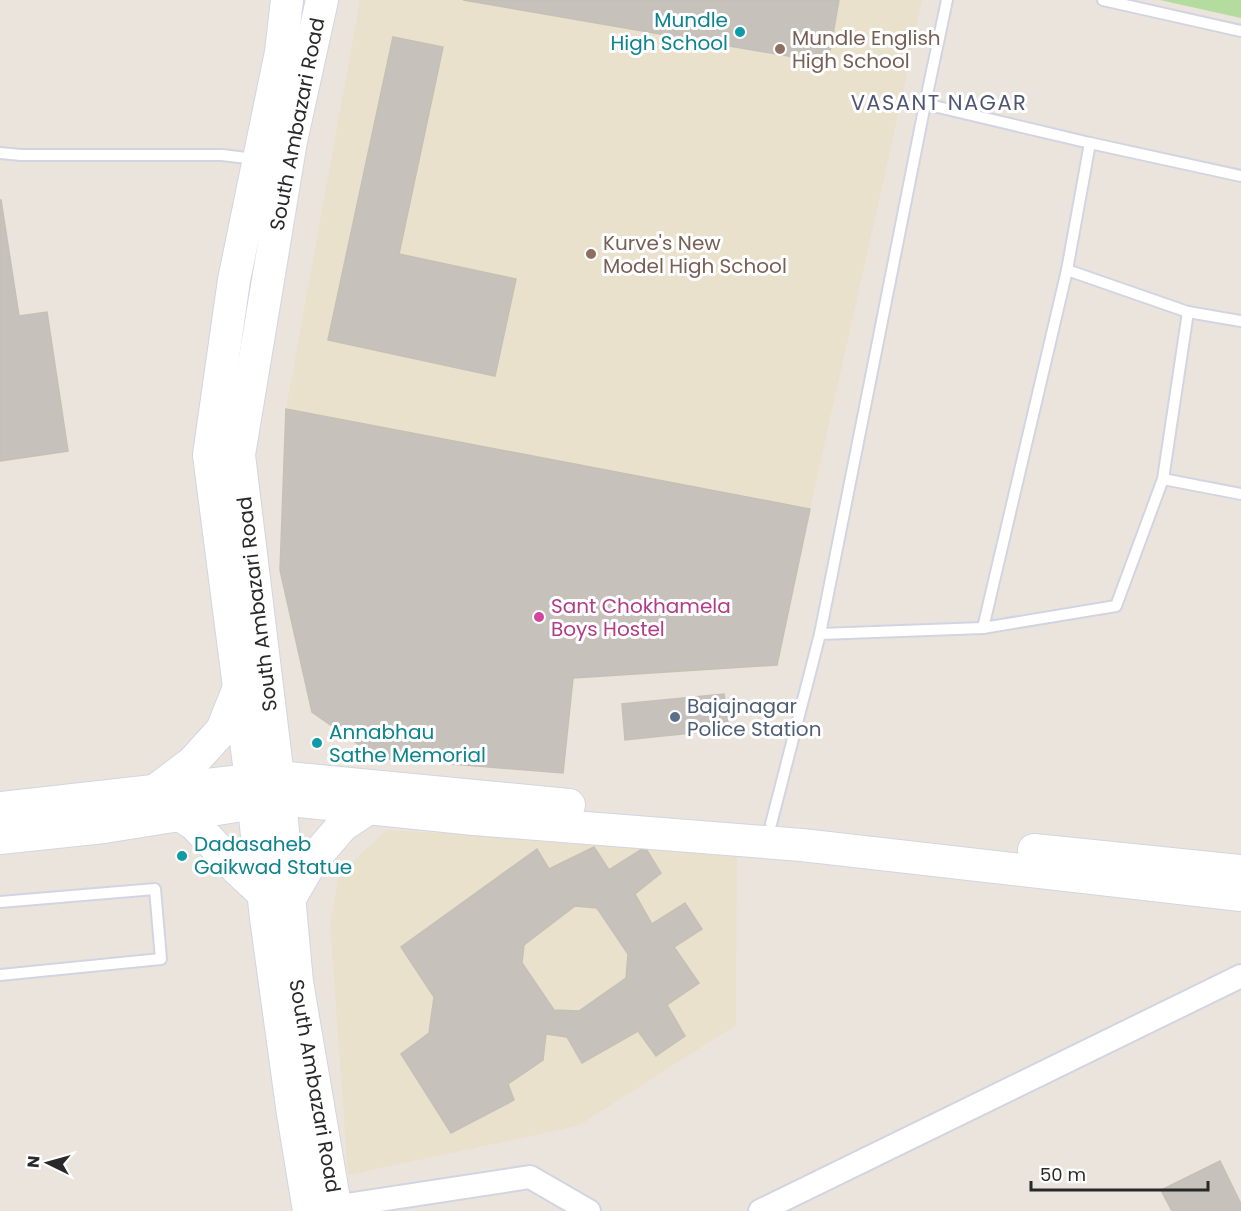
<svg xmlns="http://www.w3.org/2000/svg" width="1241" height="1211" font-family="Poppins,sans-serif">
<rect width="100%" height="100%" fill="#eae4dc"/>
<g fill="#eae1cd">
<polygon points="360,0 922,0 902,98 810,509 286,409"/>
<polygon points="386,830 737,847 736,1025 578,1126 348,1175 330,923 339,875"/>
</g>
<polygon fill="#b3dc9e" points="1160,0 1241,0 1241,18"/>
<g fill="#c6c2bb" stroke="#c5c0b6" stroke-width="1.5" fill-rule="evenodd">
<polygon points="463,0 839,0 828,63"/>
<polygon points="393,37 443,47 399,254 516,279 495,376 328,340"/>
<polygon points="0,200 1,200 19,316 47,312 68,451 0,461"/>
<polygon points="286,409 810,509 777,665 573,678 563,773 378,758 312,712 280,570"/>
<polygon points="724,694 729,729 625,740 622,704"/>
<path d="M 594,847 L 609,870 L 645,847 L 661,873 L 635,894 L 652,924 L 685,903 L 702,929 L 674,947 L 699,983 L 667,1005 L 685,1036 L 656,1056 L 638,1031 L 582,1063 L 567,1037 L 546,1034 L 543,1060 L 508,1084 L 514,1100 L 451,1133 L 401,1054 L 429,1033 L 434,997 L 401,947 L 537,849 L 549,869 ZM 575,906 L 597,908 L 628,954 L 626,978 L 579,1011 L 554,1010 L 522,963 L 524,945 Z"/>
<polygon points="1220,1161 1241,1204 1241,1211 1172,1211 1161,1190"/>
</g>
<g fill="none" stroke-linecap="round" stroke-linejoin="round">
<g stroke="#d2d5e1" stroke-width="14">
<g id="lane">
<polyline points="1103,0 1241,31"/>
<polyline points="925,104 1090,143"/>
<polyline points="0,153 21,155 222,155 255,159"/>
<polyline points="1067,270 1090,143 1241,176"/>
<polyline points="1163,479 1188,312 1241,321"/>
<polyline points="983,628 1067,270 1188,312"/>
<polyline points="820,634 925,104 947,0"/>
<polyline points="771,824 820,634 983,628 1116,606 1163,479 1241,494"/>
<polyline points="0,902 155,889 161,959 0,975"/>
</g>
</g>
<g stroke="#d2d5e1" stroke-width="26">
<g id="street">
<polyline points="320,1209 530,1177 589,1211"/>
<polyline points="760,1211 1241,976"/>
</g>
</g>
<g stroke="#d2d5e1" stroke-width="34">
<g id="secondary">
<polyline points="287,0 281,52 234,280 209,455 251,780 266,918 293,1114 309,1211"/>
<polyline points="322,0 291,141 239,455 278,777 297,982 336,1211"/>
<polyline points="156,790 193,762 222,730 238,690"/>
<polyline points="0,808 278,777 569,805"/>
<polyline points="180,815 194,824 240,872 264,894"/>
<polyline points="0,838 104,827 280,799 474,819 802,845 1241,895"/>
<polyline points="1034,850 1241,871"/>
<polyline points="289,900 311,862 343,825 369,808"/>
</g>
</g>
<use href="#lane" stroke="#fff" stroke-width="10"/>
<use href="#street" stroke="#fff" stroke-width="22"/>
<use href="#secondary" stroke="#fff" stroke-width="32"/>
</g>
<g fill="#0f9aa8" stroke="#fff" stroke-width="2">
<circle cx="740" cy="32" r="6"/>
<circle cx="317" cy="743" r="6"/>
<circle cx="182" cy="856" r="6"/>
</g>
<g fill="#8d6e63" stroke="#fff" stroke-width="2">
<circle cx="780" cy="49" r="6"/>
<circle cx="591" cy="254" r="6"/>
</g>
<circle fill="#d1479c" stroke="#fff" stroke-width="2" cx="539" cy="617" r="6"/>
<circle fill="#5c6f8a" stroke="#fff" stroke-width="2" cx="675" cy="717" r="6"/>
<g text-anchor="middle" stroke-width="6" stroke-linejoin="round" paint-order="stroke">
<g font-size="20" fill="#0d838f" stroke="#fff" text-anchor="start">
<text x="728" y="27" text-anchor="end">Mundle<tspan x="728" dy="23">High School</tspan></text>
<text x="329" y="739">Annabhau<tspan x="329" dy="23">Sathe Memorial</tspan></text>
<text x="194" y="851">Dadasaheb<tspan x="194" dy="23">Gaikwad Statue</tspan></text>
</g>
<g font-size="20" fill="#785e54" stroke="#fff" text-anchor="start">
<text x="792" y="45">Mundle English<tspan x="792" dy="23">High School</tspan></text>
<text x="603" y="250">Kurve's New<tspan x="603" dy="23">Model High School</tspan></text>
</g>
<g font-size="20" fill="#292929" stroke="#fff">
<text transform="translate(297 124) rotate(-79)" y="7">South Ambazari Road</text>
<text transform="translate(257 604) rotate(-97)" y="7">South Ambazari Road</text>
<text transform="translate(315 1086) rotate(80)" y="7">South Ambazari Road</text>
</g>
<g font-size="20" fill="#b23c85" stroke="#fff" text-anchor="start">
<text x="551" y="613">Sant Chokhamela<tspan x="551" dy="23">Boys Hostel</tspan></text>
</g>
<g font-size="20" fill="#4e5e75" stroke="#fff" text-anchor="start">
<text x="687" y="713">Bajajnagar<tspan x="687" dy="23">Police Station</tspan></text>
</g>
<g font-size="21" letter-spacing="1.5" fill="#4e5575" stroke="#fff">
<text x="939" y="110">VASANT NAGAR</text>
</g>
</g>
<g transform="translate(48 1163) rotate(275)" stroke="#ffffff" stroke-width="4.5" paint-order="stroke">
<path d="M0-4.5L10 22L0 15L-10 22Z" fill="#292929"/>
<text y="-9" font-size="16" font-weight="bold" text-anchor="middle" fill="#292929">N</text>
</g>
<path d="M1031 1181v9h177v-9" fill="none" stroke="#292929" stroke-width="3"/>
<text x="1040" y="1181" font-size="18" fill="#292929" stroke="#ffffff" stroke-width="4.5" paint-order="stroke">50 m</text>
</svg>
